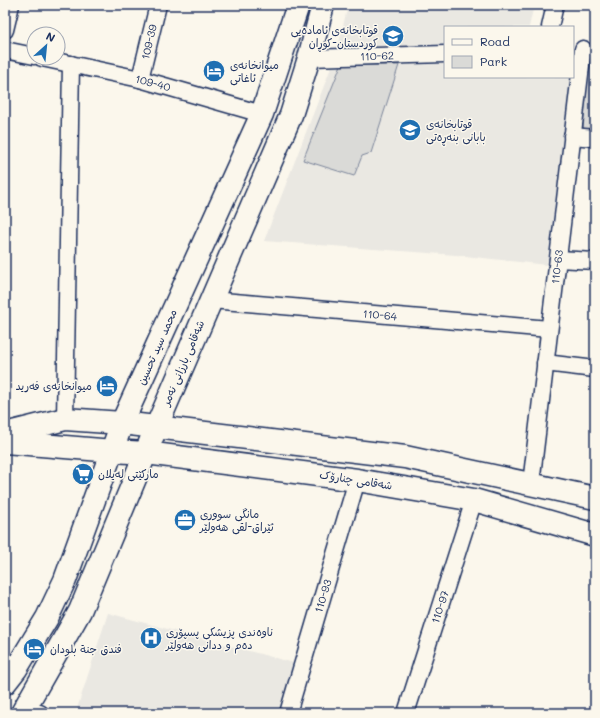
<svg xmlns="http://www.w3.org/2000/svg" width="600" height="718" font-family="Mali,'Playpen Sans Arabic',sans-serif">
<rect width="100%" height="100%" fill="#fbf7ec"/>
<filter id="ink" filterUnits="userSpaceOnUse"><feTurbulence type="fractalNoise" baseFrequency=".025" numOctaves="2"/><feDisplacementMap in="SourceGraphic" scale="8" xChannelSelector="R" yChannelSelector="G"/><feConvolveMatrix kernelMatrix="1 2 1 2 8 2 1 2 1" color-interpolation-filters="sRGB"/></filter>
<g filter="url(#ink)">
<g fill="#eae8e2">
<polygon points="348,5 534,5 529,27 445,27 445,44 337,51"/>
<polygon points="445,64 445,77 572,77 547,265 456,255 264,241 332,65"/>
<polygon points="108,613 294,663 280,713 76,712"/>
</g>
<g fill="#dadad7" stroke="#7a849a">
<polygon points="595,62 595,131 583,130 588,63"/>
<polygon points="341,65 399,65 371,153 362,156 354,176 303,160"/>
</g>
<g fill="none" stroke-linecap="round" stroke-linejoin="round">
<g stroke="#1b2f5e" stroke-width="19">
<g id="street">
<polyline points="550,27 555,5"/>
<polyline points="5,30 11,5"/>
<polyline points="5,50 34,56"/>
<polyline points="42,58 140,79 262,114"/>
<polyline points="309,58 445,54"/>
<polyline points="140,79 158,5"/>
<polyline points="572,136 595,138"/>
<polyline points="558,259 595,261"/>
<polyline points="211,300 549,329"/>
<polyline points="545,363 595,369"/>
<polyline points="65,419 71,64"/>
<polyline points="531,484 583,49"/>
<polyline points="25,710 40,713"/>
<polyline points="288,713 357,480"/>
<polyline points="406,713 474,500"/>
</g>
</g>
<g stroke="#1b2f5e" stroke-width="25">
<g id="secondary">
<polyline points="5,434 65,419 122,423"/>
<polyline points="5,442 113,451"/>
</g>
</g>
<g stroke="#1b2f5e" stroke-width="25">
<g id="primary">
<polyline points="122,423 405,457 595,498"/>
<polyline points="113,451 146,453 357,480 474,500 595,535"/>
<polyline points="5,683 16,669 47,618 65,580 122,423 262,114 298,5"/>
<polyline points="22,713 80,611 156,428 291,115 309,58 323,5"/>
</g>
</g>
<use href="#street" stroke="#fbf7ec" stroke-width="16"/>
<use href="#secondary" stroke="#fbf7ec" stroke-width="22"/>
<use href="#primary" stroke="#fbf7ec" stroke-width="22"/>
</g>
</g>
<defs>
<g id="school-disc" transform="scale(1.15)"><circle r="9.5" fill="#1f6fb2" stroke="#fbf7ec"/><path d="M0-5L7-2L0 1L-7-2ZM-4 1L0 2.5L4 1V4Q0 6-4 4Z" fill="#fff"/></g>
<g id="hotel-disc" transform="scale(1.15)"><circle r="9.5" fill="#1f6fb2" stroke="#fbf7ec"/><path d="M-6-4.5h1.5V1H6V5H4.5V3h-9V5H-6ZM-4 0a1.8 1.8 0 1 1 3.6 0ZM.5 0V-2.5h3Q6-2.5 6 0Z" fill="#fff"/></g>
<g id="supermarket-disc" transform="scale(1.15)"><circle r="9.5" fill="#1f6fb2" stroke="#fbf7ec"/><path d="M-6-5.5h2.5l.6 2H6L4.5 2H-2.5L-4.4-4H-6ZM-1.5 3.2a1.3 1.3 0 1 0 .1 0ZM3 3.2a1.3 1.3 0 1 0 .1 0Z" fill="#fff"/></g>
<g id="office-disc" transform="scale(1.15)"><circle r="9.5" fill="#1f6fb2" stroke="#fbf7ec"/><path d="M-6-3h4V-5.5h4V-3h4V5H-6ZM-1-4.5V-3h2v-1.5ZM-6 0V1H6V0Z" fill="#fff"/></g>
<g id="hospital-disc" transform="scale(1.15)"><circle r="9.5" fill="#1f6fb2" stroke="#fbf7ec"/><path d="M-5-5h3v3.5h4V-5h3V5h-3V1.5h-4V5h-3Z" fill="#fff"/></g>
</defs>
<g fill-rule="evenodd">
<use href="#school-disc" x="393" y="36"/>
<use href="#hotel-disc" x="214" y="71"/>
<use href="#school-disc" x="410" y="130"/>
<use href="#hotel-disc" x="107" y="386"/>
<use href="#supermarket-disc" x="83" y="474"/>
<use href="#office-disc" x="185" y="520"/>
<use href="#hospital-disc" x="151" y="638"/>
<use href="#hotel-disc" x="34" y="649"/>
</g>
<g text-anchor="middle" stroke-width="3" stroke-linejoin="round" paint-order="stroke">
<g font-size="11" fill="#1b2f5e" stroke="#fbf7ec" text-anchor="start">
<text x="378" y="34" text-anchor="end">قوتابخانەی ئامادەیی<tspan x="378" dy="13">کوردستان-کوڕان</tspan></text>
<text x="230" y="69">میوانخانەی<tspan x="230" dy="13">ئاغاتی</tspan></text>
<text x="426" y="128">قوتابخانەی<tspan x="426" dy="13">بابانی بنەڕەتی</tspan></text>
<text x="92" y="390" text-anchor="end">میوانخانەی فەرید</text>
<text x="98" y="478">مارکێتی لەیلان</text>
<text x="200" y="518">مانگی سووری<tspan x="200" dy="13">ئێراق-لقی هەولێر</tspan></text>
<text x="166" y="636">ناوەندی پزیشکی پسپۆڕی<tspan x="166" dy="13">دەم و ددانی هەولێر</tspan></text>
<text x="50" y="653">فندق جنة بلودان</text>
</g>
<g font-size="11" fill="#1b2f5e" stroke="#fbf7ec">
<text transform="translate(149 42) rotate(-77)" y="4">109-39</text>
<text transform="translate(377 56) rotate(-2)" y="4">110-62</text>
<text transform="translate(153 83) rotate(15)" y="4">109-40</text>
<text transform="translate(557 267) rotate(-83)" y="4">110-63</text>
<text transform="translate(380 315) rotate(5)" y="4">110-64</text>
<text transform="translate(157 347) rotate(-66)" y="4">محمد سید تحسین</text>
<text transform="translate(183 363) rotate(-67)" y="4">شەقامی بارزانی نەمر</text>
<text transform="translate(356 480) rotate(9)" y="4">شەقامی چنارۆک</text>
<text transform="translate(323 596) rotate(-73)" y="4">110-93</text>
<text transform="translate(440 607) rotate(-72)" y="4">110-97</text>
</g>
</g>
<rect width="600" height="718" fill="none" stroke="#fbf7ec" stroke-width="20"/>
<rect x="10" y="10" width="580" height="698" fill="none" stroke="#1b2f5e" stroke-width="1.5" filter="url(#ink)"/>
<rect x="444" y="26" width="130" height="52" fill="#fbf7ec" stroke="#a1a7b3"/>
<rect x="452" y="39" width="20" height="6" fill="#fbf7ec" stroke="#a1a7b3"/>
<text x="480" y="46" font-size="12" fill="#1b2f5e">Road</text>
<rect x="452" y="56" width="20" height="12" fill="#dadad7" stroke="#a1a7b3"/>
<text x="480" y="66" font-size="12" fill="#1b2f5e">Park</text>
<g transform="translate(46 46) rotate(27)"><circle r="19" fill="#fbf7ec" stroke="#a1a7b3"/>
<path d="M0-3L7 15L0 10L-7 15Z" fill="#1f6fb2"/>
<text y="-6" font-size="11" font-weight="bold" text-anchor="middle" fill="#1b2f5e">N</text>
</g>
</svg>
